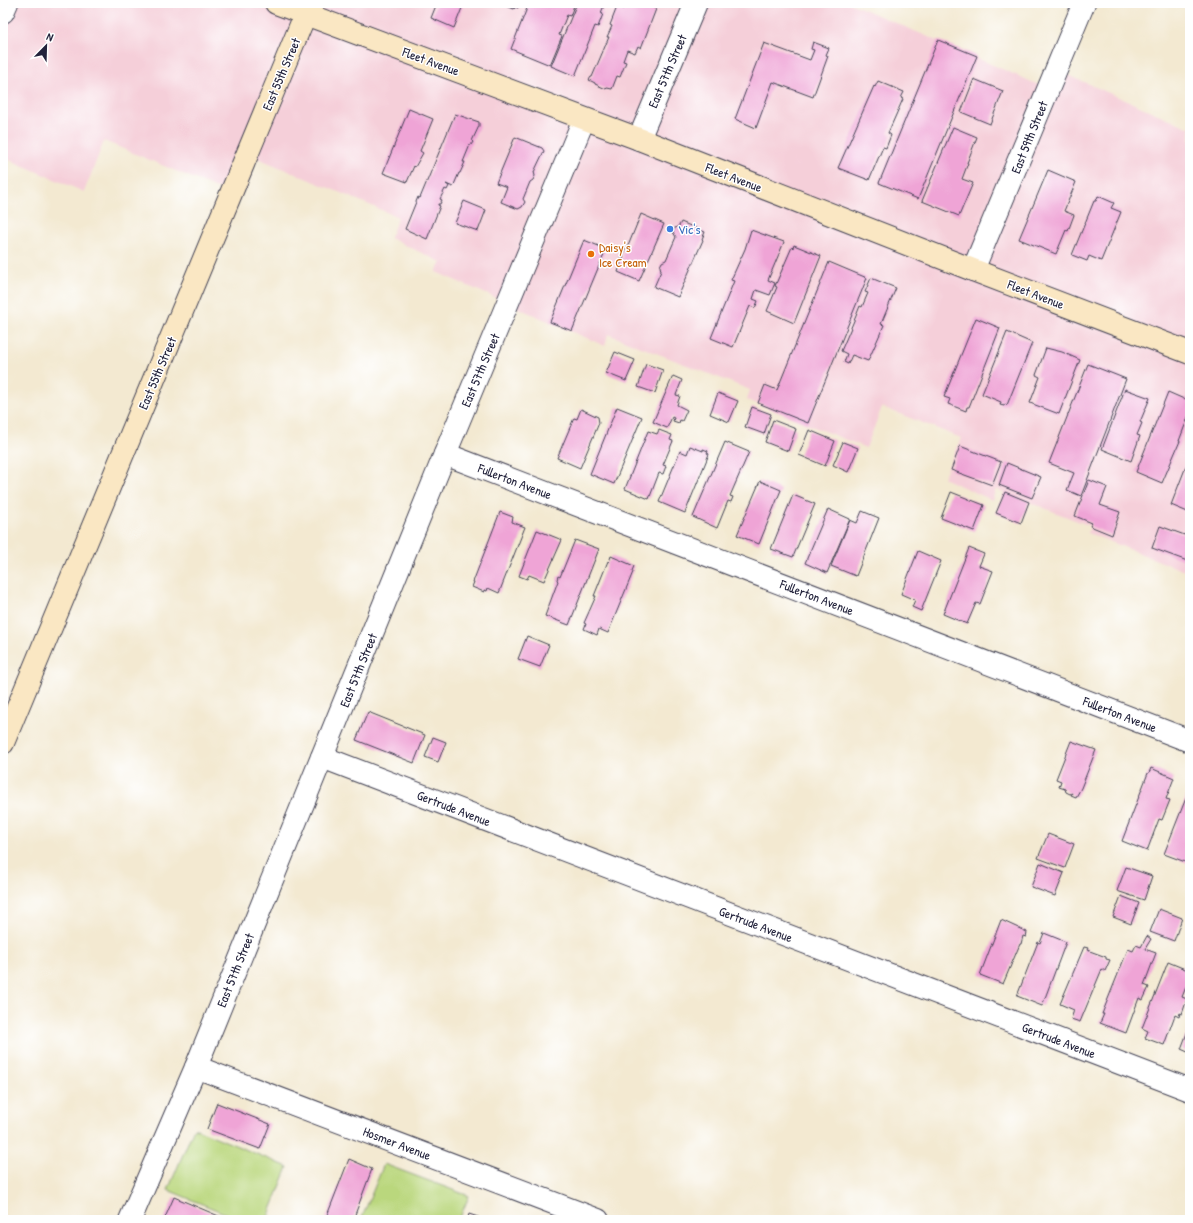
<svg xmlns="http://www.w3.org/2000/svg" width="1193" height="1223" font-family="'Patrick Hand',sans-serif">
<rect width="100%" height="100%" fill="#fff"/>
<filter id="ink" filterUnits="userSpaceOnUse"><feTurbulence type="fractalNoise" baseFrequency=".025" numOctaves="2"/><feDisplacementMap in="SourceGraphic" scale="8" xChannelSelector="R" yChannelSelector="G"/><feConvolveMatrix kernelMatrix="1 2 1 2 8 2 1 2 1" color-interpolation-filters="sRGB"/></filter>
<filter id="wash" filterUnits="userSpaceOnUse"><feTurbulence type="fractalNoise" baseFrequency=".012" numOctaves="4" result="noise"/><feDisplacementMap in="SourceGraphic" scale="16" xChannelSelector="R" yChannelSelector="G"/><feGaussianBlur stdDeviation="0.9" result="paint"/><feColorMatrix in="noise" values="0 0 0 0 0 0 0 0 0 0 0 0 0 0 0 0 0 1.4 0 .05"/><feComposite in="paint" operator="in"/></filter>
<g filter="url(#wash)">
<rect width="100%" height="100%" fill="#f3e9d1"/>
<polygon fill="#f5cfd9" points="3,3 850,3 1048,89 1056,70 1190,128 1190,573 1088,533 1090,526 996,489 992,500 943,478 961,438 882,407 866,448 747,400 750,390 608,334 605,346 436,272 441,262 390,238 398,217 248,154 231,194 104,141 84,192 3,157"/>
<g fill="#bad77d" stroke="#6e7c5c">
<polygon points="194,1128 288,1167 267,1220 241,1220 168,1190"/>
<polygon points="384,1164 469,1196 459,1220 361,1220"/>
</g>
<g id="blocks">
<g fill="#efa4d6">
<polygon points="437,3 464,3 454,28 431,18"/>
<polygon points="499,3 520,3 518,8 515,7 514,9"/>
<polygon points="529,3 575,3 570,16 567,15 559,35 562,36 550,65 511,49"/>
<polygon points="577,3 605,3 601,13 603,14 598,27 595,26 575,76 551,66"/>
<polygon points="625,3 643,3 656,9 641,48 638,46 635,53 627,50 623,61 626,62 620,77 617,76 612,89 607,88 606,89 595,84 595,83 589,80 591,77 592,77 609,37 607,37 612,26 610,25 617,7 623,9"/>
<polygon points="938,40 977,56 918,199 879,183"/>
<polygon points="813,42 829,48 826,55 828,56 813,97 773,82 756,128 735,119 764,43 810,60 814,50 811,49"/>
<polygon points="974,79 1003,91 990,124 961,112"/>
<polygon points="878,81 904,92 901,98 903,99 888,133 891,135 886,148 883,147 869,180 838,168 874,86 875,87"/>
<polygon points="409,109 433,119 420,151 423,153 415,167 414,166 407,182 383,173"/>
<polygon points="455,114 479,122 479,126 472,141 473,142 471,145 470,145 463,162 465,162 460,173 459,173 453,187 446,184 449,186 447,190 445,189 440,199 442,200 440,204 438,204 438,205 440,206 427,239 405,229 418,197 420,198"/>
<polygon points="953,127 977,137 967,163 968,163 962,179 973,183 959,216 922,201"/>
<polygon points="515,137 542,148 544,151 534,172 535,176 533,180 530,182 523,199 525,202 522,207 518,209 501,202 507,187 496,183"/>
<polygon points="1048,170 1076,182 1064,211 1074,215 1068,231 1066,230 1056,254 1019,239"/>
<polygon points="1098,196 1114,203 1111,208 1121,212 1101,261 1089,256 1087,261 1072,255 1094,201 1096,201"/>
<polygon points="464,201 486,210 478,231 455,223"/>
<polygon points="641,214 664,224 639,281 618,272 621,263 619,262 620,258 623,259 624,256 623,255 627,246 628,246"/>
<polygon points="681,222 705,232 702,239 703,240 678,297 654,287 661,271 660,266 662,262 666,260 676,237 673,232 675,228 679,226"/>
<polygon points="751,230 784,242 768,280 775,283 770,295 756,290 753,299 758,301 755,308 750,306 733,347 711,338 734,281 731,280 745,249"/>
<polygon points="584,240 606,249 572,331 550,322"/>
<polygon points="794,245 821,256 794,323 767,311 777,287 775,286 792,247 793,248"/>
<polygon points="829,262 867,278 808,423 758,403 765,385 777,390"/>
<polygon points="871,278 896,288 881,324 884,325 868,361 852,355 848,364 844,362 847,354 841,351 856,316 860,306 862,307 868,293 865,292"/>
<polygon points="976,318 1000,328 969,407 967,407 966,411 948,404 950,399 944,397"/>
<polygon points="1007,332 1032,343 1007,405 1005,404 1004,406 1000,405 1001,402 982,394"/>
<polygon points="1046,348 1062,352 1080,360 1059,414 1030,403 1040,377 1036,375"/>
<polygon points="615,352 635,360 626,381 606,373"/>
<polygon points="646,364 663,370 655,393 638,387"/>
<polygon points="1088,364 1126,379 1081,496 1067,490 1074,473 1049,463"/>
<polygon points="673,376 682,380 676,395 680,396 677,405 687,410 682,421 680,420 679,423 673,421 674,418 672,417 667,428 653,422"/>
<polygon points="1125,389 1150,398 1140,422 1142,423 1137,435 1140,436 1131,461 1102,449"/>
<polygon points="1168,392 1184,399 1186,398 1190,400 1190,412 1179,441 1180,441 1162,483 1136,472"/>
<polygon points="718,393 738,401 729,422 710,414"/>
<polygon points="617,407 642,417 614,484 590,474"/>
<polygon points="752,407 771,414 764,434 745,427"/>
<polygon points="581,409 598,417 599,423 580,468 557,458 574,418 577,419"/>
<polygon points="773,420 796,429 788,451 765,442"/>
<polygon points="659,430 672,435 670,440 673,441 663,465 666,466 663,474 659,473 649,499 625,489 648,431 657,434"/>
<polygon points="809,430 835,441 825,466 799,455"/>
<polygon points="725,442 749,452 730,496 733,497 731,502 728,501 717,528 693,517"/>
<polygon points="843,442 858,448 848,472 833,465"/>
<polygon points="690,446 703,451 703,449 708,451 707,453 709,454 685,513 659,502 680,451 687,454"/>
<polygon points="960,446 1001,462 992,485 951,470"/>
<polygon points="1190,456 1190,513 1171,505"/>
<polygon points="1007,463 1041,477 1032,498 999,485"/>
<polygon points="1089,480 1107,487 1100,505 1120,512 1112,535 1090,526 1092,523 1075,516"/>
<polygon points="760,481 781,490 759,544 737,535"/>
<polygon points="951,492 984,505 974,531 941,518"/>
<polygon points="1005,492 1029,502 1021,523 996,513"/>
<polygon points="793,495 815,504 793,557 771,549"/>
<polygon points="828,509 850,519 827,573 805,563"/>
<polygon points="862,511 879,518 856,576 831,566 850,520 857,523"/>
<polygon points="500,512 513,517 512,522 525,527 499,593 488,588 487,591 484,590 484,592 472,587 474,582 473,582"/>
<polygon points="1160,526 1190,537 1190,562 1152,548"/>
<polygon points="537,530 562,540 544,581 529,575 527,579 519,576"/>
<polygon points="575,540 599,549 569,625 545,616 558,581 557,580 558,576 560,577"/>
<polygon points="969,548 984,554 979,566 993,571 980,604 976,603 967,624 943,614"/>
<polygon points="918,551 941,561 921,611 912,607 915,600 901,594"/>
<polygon points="611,556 634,566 632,571 633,572 608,633 599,629 597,635 584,629 586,624 584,623 596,596 594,596 608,561 609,562"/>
<polygon points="527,636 549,645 540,667 518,659"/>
<polygon points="368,712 425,735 414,763 356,740"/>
<polygon points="433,737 446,742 438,762 425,757"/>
<polygon points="1071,741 1096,750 1081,788 1076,797 1071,795 1072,793 1070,794 1066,792 1065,789 1059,787 1061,781 1056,779"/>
<polygon points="1151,768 1174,778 1166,799 1170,800 1162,820 1159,819 1147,851 1122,841 1148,773 1149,773"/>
<polygon points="1188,793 1190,794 1190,858 1188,863 1164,854"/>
<polygon points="1048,834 1074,844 1065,868 1038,858"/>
<polygon points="1040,863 1064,873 1055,896 1031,887"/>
<polygon points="1126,867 1152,876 1144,900 1117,891"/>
<polygon points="1121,896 1139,903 1131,924 1113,917"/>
<polygon points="1159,909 1182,918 1174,941 1150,932"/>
<polygon points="1001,920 1027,932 1026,937 1023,936 1021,944 1020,944 1003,984 980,975"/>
<polygon points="1044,933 1066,942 1042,1006 1017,996 1038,942 1040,943"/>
<polygon points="1147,936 1151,939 1145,949 1156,953 1144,985 1149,987 1143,1000 1139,998 1126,1033 1100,1023 1104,1014 1102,1014 1128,949 1133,951 1136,945 1141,947"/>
<polygon points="1084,947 1088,948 1087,950 1106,957 1106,959 1110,960 1105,971 1102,969 1080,1022 1071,1019 1074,1010 1060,1004"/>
<polygon points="1168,962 1190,971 1190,977 1182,997 1187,999 1182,1014 1180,1013 1179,1017 1175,1015 1164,1045 1145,1038 1148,1031 1142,1028"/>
<polygon points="1190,1025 1190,1053 1181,1049"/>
<polygon points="217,1103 270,1124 260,1149 207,1129"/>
<polygon points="349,1159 372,1169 353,1220 330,1220 326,1218"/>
<polygon points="174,1197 221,1217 220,1220 164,1220"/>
<polygon points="469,1214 487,1220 467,1220"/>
</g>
</g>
</g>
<g filter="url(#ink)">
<use href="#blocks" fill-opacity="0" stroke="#414052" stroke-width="1"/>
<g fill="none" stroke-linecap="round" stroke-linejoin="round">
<g stroke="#414052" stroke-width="24">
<g id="street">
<polyline points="3,12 7,3"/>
<polyline points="639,139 696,3"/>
<polyline points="973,270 1084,3"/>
<polyline points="445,454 1190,741"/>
<polyline points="322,757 1190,1090"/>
<polyline points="196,1067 598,1220"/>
<polyline points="130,1220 196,1067 445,454 584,119"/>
</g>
</g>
<g stroke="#414052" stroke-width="24">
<g id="secondary">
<polyline points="276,3 639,139 973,270 1190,353"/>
<polyline points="3,743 310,3"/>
</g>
</g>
<use href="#street" stroke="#fff" stroke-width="22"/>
<use href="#secondary" stroke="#fae7c3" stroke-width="22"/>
</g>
</g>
<circle fill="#3f7fe0" stroke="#fff" stroke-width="1.5" cx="670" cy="229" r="4"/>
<circle fill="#e8710a" stroke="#fff" stroke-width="1.5" cx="591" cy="254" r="4"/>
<g text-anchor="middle" stroke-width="3" stroke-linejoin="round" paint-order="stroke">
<g font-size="13" fill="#22223b" stroke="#fff">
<text transform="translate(431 61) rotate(20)" y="5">Fleet Avenue</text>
<text transform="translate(667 71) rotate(-67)" y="5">East 57th Street</text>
<text transform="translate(281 74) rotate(-67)" y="5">East 55th Street</text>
<text transform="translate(1029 137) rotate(-68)" y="5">East 59th Street</text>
<text transform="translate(734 177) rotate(21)" y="5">Fleet Avenue</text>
<text transform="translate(1036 294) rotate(21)" y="5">Fleet Avenue</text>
<text transform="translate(480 370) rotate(-67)" y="5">East 57th Street</text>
<text transform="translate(157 373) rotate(-67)" y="5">East 55th Street</text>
<text transform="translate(515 481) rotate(21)" y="5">Fullerton Avenue</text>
<text transform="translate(817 597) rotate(21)" y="5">Fullerton Avenue</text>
<text transform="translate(358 670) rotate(-68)" y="5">East 57th Street</text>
<text transform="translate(1120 714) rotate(21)" y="5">Fullerton Avenue</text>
<text transform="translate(454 808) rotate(21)" y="5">Gertrude Avenue</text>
<text transform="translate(756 924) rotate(21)" y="5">Gertrude Avenue</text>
<text transform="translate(235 970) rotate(-68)" y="5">East 57th Street</text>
<text transform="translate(1059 1040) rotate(21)" y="5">Gertrude Avenue</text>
<text transform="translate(397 1143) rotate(21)" y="5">Hosmer Avenue</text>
</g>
<g font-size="13" fill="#366cbe" stroke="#fff" text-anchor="start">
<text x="678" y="234">Vic's</text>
</g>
<g font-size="13" fill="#c56008" stroke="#fff" text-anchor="start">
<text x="599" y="252">Daisy's<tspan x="599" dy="15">Ice Cream</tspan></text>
</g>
</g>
<rect width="1193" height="1223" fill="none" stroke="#fff" stroke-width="16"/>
<g transform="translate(46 46) rotate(23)" stroke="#ffffff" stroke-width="3" paint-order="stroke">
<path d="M0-3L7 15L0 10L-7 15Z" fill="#22223b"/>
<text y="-6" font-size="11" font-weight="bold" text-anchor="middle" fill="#22223b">N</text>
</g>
</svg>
